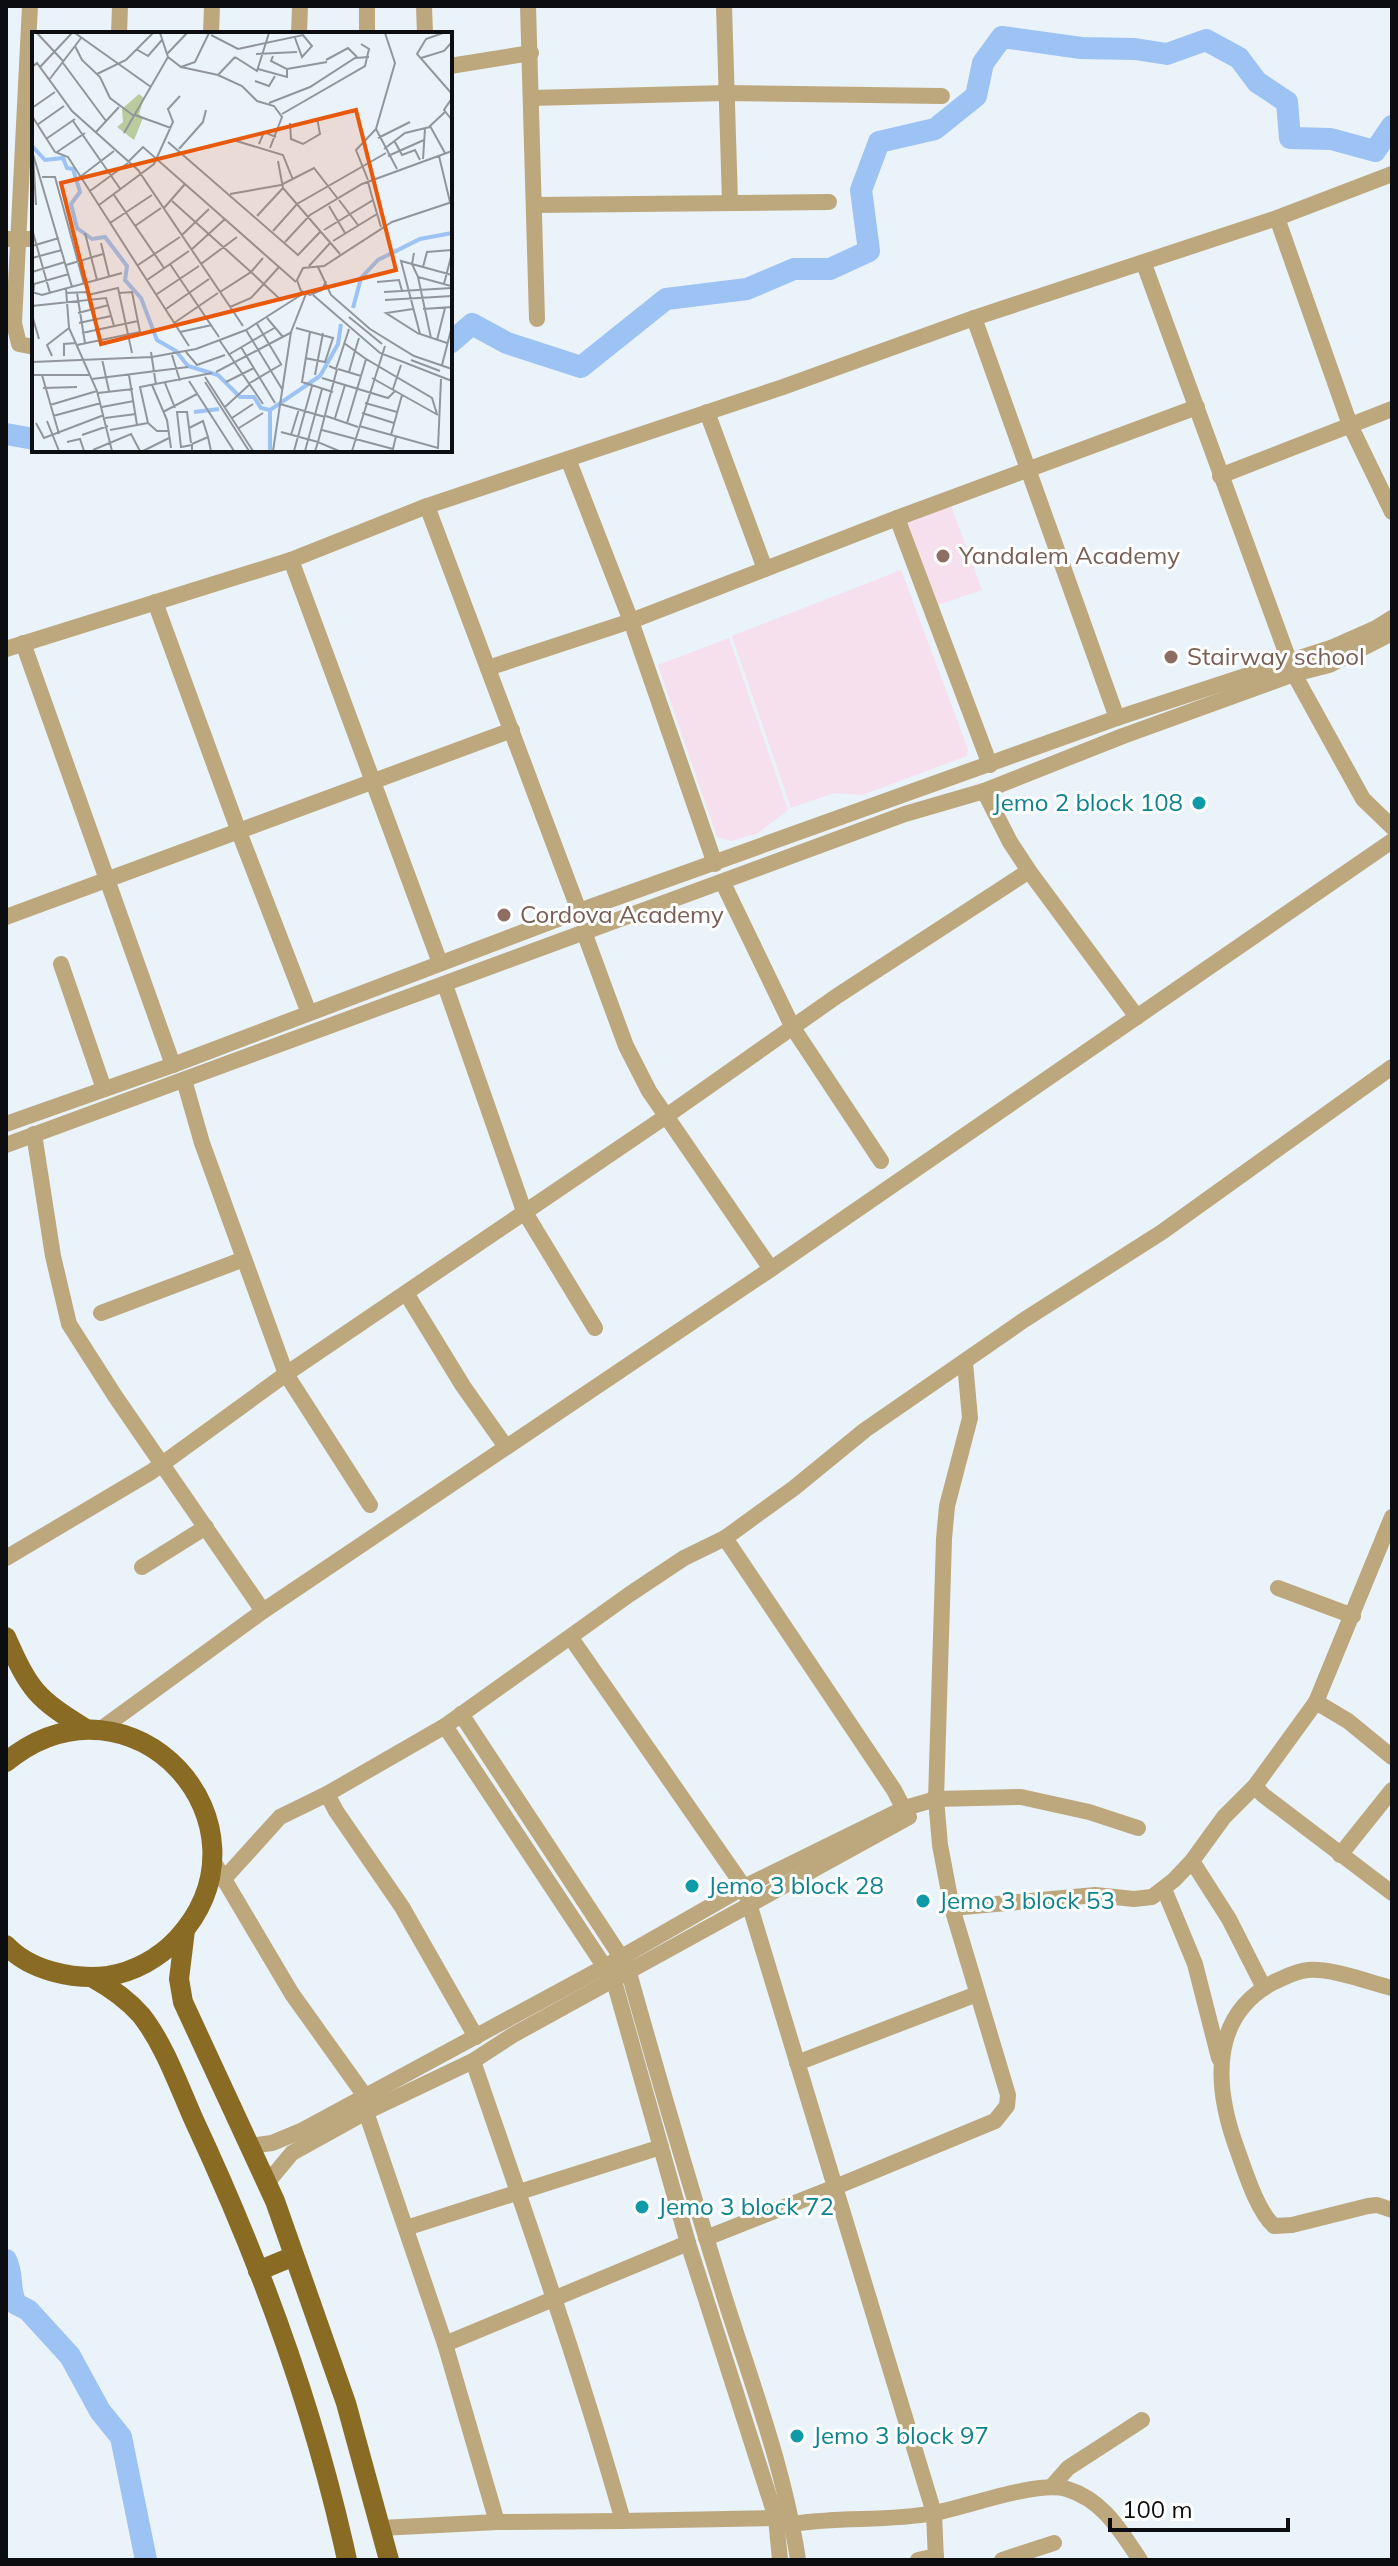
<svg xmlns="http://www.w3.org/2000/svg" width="1398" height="2566" font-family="Mulish,sans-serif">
<rect width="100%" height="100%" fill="#eaf2fa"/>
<g fill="#f6e0ed">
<polygon points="951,506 982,590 934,606 905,523"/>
<polygon points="901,570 968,749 967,756 862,795 834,793 791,808 732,636"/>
<polygon points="729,638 788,810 758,833 732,841 717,837 658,665"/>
</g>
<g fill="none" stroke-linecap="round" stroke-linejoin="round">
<g stroke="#9cc3f3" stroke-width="22">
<polyline points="450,343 472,324 507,343 581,367 666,299 747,289 794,269 830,269 869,251 861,190 879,142 935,129 976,96 983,63 1002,37 1081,48 1135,49 1167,54 1206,40 1239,58 1257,82 1287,102 1290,138 1331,139 1375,151 1392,126"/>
<polyline points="6,434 34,439"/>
<path d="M 6,2260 C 14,2276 8,2288 16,2304 L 28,2310 L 70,2356 L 100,2411 L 121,2437 L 146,2560"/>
</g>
<g stroke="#bda87d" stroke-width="16">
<polyline points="30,6 14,323 19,344 34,347"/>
<polyline points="367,6 367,34"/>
<polyline points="424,6 425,34"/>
<polyline points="528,6 537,319"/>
<polyline points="724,6 730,202"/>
<polyline points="119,34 120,6"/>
<polyline points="211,34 212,6"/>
<polyline points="299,34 300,6"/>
<polyline points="450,66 531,53"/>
<polyline points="531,98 726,93 942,96"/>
<polyline points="535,205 829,202"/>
<polyline points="1277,218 1350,425 1392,512"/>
<polyline points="6,239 34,239"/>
<polyline points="1144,264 1294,674 1363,799 1392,827"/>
<polyline points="974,318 1117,718"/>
<polyline points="707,412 765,569"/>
<polyline points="568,459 631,621 715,864"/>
<polyline points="1220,476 1392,409"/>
<polyline points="427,506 579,911"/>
<polyline points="897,518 990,765"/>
<polyline points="291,560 440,963"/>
<polyline points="155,602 239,832 309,1013"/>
<polyline points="23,643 173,1065"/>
<polyline points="6,649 291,560 427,506 783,387 974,318 1277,218 1392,174"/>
<polyline points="488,668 631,621 897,518 1197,407"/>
<polyline points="984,791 1010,842 1029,871 1137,1017"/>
<polyline points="723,883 793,1028 881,1161"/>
<polyline points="6,917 512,730"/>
<polyline points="584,932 626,1046 649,1091 771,1269"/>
<polyline points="61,964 104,1089"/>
<polyline points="445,985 524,1211 595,1328"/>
<polyline points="184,1080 202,1143 286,1374 665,1117 837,996 1029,871"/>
<polyline points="6,1124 173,1065 579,911 1117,718 1333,647 1376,628 1392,618"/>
<polyline points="34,1134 53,1256 69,1324 115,1396 263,1611"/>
<polyline points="6,1145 905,814 984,791 1123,736 1294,674 1329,665 1392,633"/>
<polyline points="406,1293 463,1386 506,1447"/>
<polyline points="101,1313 244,1259"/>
<polyline points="725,1538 894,1790 908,1817"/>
<polyline points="6,1558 151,1472 286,1374 370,1505"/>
<polyline points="142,1567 206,1527"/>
<polyline points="1278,1588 1353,1616"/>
<polyline points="571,1638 744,1887 934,2513 936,2560"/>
<polyline points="1316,1702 1348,1721 1392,1757"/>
<path d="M 461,1714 L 621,1957 L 629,1973 C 660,2083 692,2193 726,2302 C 753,2387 785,2471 798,2560"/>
<polyline points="445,1726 614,1981 688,2243 776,2518 780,2560"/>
<polyline points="101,1729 263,1611 771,1269 1392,841"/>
<polyline points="1255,1786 1263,1795 1392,1893"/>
<polyline points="1340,1855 1392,1790"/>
<polyline points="212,1859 292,1994 365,2096"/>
<polyline points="1192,1861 1229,1919 1264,1988"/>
<polyline points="223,1880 280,1817 327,1794"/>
<polyline points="1164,1889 1195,1964 1219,2058"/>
<polyline points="952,1908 1095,1895 1134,1899 1152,1897 1174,1880 1192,1861 1224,1817 1255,1786 1316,1702 1392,1517"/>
<path d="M 1392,1988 C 1368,1982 1332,1968 1308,1970 C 1296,1971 1285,1977 1274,1982 C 1208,2017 1215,2089 1237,2149 C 1245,2171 1257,2211 1274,2226 L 1292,2225 L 1368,2206 L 1377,2205 L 1392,2210"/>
<polyline points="476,2037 402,1907 336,1811 327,1794 445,1726 630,1594 684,1558 725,1538 794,1488 865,1430 1024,1320 1162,1232 1392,1067"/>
<path d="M 473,2061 C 525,2213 579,2365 623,2521 L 776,2518"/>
<polyline points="797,2063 977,1994"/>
<polyline points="366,2112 445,2344 497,2522"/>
<polyline points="249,2146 272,2143 301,2131 606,1966 744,1887 905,1808 936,1799 1021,1797 1089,1812 1138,1828"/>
<polyline points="267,2183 292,2153 366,2112 473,2061 513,2035 909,1817"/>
<polyline points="406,2228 661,2147"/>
<polyline points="706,2238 833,2188 995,2121 1007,2106 1008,2095 952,1908 940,1845 936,1799 944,1539 947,1506 970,1418 965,1363"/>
<polyline points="445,2344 688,2243"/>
<polyline points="1053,2485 1068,2468 1142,2420"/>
<path d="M 793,2524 C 840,2516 887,2522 934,2513 C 967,2507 1038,2480 1067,2489 C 1103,2500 1120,2530 1140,2560"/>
<polyline points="381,2528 497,2522 623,2521"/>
<polyline points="918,2560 936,2556"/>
<polyline points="1002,2560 1054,2543"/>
</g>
<g stroke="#8a6b23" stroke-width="20">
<path d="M 6,1637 C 30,1691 36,1698 86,1729"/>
<path d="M 6,1762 C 132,1659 282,1825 177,1939 C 159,1958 134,1972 108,1976 C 74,1980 30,1971 6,1945"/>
<polyline points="185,1930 179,1979 183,2002 275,2201 346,2403 389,2560"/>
<path d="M 93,1978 C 111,1988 127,1999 141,2015 C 164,2044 178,2084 193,2118 C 259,2259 314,2408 347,2560"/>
<polyline points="258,2271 294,2256"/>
</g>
</g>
<g fill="#8d6e63" stroke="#fff" stroke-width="3">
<circle cx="943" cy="556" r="8"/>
<circle cx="1171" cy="657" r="8"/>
<circle cx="504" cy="915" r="8"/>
</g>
<g fill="#0f9aa8" stroke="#fff" stroke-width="3">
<circle cx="1199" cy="803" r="8"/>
<circle cx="692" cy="1886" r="8"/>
<circle cx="923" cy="1901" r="8"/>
<circle cx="642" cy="2207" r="8"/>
<circle cx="797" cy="2436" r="8"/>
</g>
<g text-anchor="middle" stroke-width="6" stroke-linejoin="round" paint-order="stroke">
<g font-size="24" fill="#785e54" stroke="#fff" text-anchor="start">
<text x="959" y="564">Yandalem Academy</text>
<text x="1187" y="665">Stairway school</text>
<text x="520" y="923">Cordova Academy</text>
</g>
<g font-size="24" fill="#0d838f" stroke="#fff" text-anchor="start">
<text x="1183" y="811" text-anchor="end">Jemo 2 block 108</text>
<text x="708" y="1894">Jemo 3 block 28</text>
<text x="939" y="1909">Jemo 3 block 53</text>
<text x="658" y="2215">Jemo 3 block 72</text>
<text x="813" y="2444">Jemo 3 block 97</text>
</g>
</g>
<g transform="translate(32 32)">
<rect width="420" height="420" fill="#eaf2fa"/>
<path d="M 107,62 L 112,66 L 107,82 L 111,86 L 102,108 L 85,95 L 91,90 L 90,77 Z" fill="#b8cc9d"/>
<path fill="none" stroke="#9cc3f3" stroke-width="4" d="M 0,114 L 13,128 L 31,126 L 35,136 L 41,137 L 48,160 L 39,172 L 45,196 L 60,207 L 73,205 L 95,234 L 93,248 L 109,266 L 125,308 L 144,319 L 156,334 L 186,343 L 208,365 L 222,365 L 229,376 L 238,378M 321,276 L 329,246 L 346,228 L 388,207 L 420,201M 162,380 L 187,377M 238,418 L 238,378 L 288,344 L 306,312 L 309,292"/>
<path fill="none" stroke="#91969c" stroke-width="2" d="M 5,1 L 31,29M 43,1 L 119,55M 353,1 L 363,31 L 344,97 L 365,137M 411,1 L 394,7 L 385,22 L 420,62M 179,3 L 206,17 L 271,3 L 280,14 L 270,25 L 263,6M 49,6 L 43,14 L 50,28 L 68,45 L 78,66 L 102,84M 104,17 L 116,24 L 130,8M 135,22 L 155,1M 224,22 L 265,20M 136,25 L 149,35 L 163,30 L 177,1M 203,25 L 225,39 L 237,1M 389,26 L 412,19 L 420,10M 294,28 L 316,16 L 325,25M 31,31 L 74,89M 0,35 L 5,31 L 40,79 L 106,138 L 211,294M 8,35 L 40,1M 149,35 L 186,43 L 210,54 L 225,69 L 242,74 L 250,85 L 238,116M 226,37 L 255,45 L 255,37 L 239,29 L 241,24M 255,37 L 295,30M 65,42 L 94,28 L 121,1M 186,43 L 203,25M 17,48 L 43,14M 223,49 L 237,54 L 243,44M 420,66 L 412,78 L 420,88M 237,71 L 278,55 L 323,26 L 337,25M 0,76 L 23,60M 250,82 L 333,34 L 337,17 L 329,12M 103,83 L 139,96M 0,84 L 23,120 L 36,125 L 157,314M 41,89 L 89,158M 258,91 L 259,107 L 271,112 L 288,102 L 285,86M 5,93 L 32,74M 64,100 L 87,75M 92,101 L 136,25 L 128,1M 346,106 L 378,90M 14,107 L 43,87M 201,108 L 251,123 L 261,148M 136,110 L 266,223 L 289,199M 363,110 L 370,123 L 383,118 L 388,128M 227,112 L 232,100 L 244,105M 147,117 L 171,90 L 174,78M 352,117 L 373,101 L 398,95M 25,120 L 53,101M 413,121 L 398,94 L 413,80M 1,122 L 40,255M 1,122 L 4,173M 356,124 L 392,108M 407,124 L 418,170M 391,127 L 393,97M 97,129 L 111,115 L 264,250M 246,129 L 251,156 L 308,222M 10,145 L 23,145 L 52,252M 48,145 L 82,119M 336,148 L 324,118 L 344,97M 58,159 L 96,131M 198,162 L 249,153 L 282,136 L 306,167M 82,163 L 132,236M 307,168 L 326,193M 341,168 L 349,195M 140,169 L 219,240 L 188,260M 67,173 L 122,132 L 141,90 L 136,77 L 148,64M 297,174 L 313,201M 132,176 L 153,152M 225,184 L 251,156M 78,191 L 120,163M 103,194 L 129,176M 0,197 L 18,261M 292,198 L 341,168 L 336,150M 241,199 L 265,172 L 354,121M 53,201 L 65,248M 150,203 L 177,177M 301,209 L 345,182M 253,210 L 278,183 L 330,152 L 420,119M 69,211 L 77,244M 0,214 L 27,206M 159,218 L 193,187M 382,221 L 380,232 L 386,245 L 419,254M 0,226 L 30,218M 231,226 L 219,240 L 250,269M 138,232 L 187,305M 169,232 L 205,205M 34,233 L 71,222M 106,233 L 148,205M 277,234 L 299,210M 286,235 L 299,263 L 338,297 L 382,324 L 420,337M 391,235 L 395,220 L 420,218M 0,240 L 33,230M 386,245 L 399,306M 115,248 L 157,219M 294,249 L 290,258 L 278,263 L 269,259 L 265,248 L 271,236 L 292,234 L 360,190 L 420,170M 345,250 L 367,248 L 370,259M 412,252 L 420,221M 34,257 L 37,296 L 65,359 L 80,419M 0,260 L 10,263 L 90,241M 352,260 L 420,256M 34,261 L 55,260 L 59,278M 45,261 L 53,311M 125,262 L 167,234M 56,263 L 86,256 L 100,321M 281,263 L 348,321 L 420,349M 353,268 L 420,264M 0,273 L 2,252 L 37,242M 0,274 L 74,266 L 82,294M 198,275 L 219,266 L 247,235M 134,277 L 177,247M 381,277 L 354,281 L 387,302M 391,277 L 420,275M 46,281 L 77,273M 0,283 L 7,307M 317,285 L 350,312M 235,286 L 251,305M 47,291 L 79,284M 142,291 L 186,261M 225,292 L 249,332M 264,296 L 301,306 L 293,330 L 273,326M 214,298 L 250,357M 148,300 L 180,293M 278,300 L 270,350 L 301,360M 50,301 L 106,289M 327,306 L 323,319 L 334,327M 405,308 L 413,276M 188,309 L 231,372M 312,311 L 323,319 L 317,340M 415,311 L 388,302 L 369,229 L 420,243M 45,313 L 108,300 L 100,260 L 87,261M 209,315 L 243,371M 119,320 L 124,353M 154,320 L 165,333 L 193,323M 140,323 L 148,349M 196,323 L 244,295M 20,324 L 15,313 L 37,296M 32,324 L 32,312 L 44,311M 70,327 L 77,359M 379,328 L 408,339M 0,330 L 120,325 L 164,317 L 214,298 L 272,261M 410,333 L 420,294M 297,334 L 304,337 L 317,297M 306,337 L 329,344 L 334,327 L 400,366 L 405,382M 184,340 L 260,300M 0,343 L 58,343M 10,343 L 27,402M 97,343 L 105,393M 283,343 L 291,301M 173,345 L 221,419M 290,346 L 356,366 L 363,359M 340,346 L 406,383M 60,347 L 156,335M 157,349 L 202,419M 173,350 L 217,419M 194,350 L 222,336M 133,351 L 143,376M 216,352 L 250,332M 120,353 L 135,388 L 139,416M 11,356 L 45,355M 361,357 L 369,333M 66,361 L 101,357M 333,371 L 365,380M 248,372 L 293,385M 18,373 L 65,359M 70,375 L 102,369M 193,375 L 217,353M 131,380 L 165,362M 330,381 L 362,391M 21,384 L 69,371M 294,384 L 326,395M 73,386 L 104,382M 200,386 L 221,372M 303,386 L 313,353M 15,389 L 27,419M 4,391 L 12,406 L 72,383M 315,391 L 329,344M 327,394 L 406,416 L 409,347M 157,396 L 171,389 L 176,405M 207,396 L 231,381M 78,398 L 116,391M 290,398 L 361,417 L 364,404M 136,399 L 125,399 L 116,391 L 108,355 L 180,341M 249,400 L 286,410 L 305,337M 50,403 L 76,394M 259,403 L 267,377M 359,403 L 370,363M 35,410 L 48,407 L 52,419M 159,411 L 155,380 L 145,380 L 149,415 L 160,413 L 160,419M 160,412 L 176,405 L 179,419M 61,418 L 99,402 L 108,419M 111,419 L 137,406M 241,419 L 259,300 L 274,262M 262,419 L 280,354M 273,419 L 290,357M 283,419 L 286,410 L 307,419M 320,419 L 353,314"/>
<path fill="#e8590c" fill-opacity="0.15" stroke="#e8590c" stroke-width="4" d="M 324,78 L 364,238 L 69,312 L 29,151 Z"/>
<rect width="420" height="420" fill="none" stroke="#0b0d10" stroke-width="4"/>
</g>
<rect width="1398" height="2566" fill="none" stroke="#0b0d10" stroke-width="16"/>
<path d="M1110 2518v12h178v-12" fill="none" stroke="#0b0d10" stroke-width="4"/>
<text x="1122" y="2518" font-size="24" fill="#0b0d10" stroke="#ffffff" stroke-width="6" paint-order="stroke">100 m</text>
</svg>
